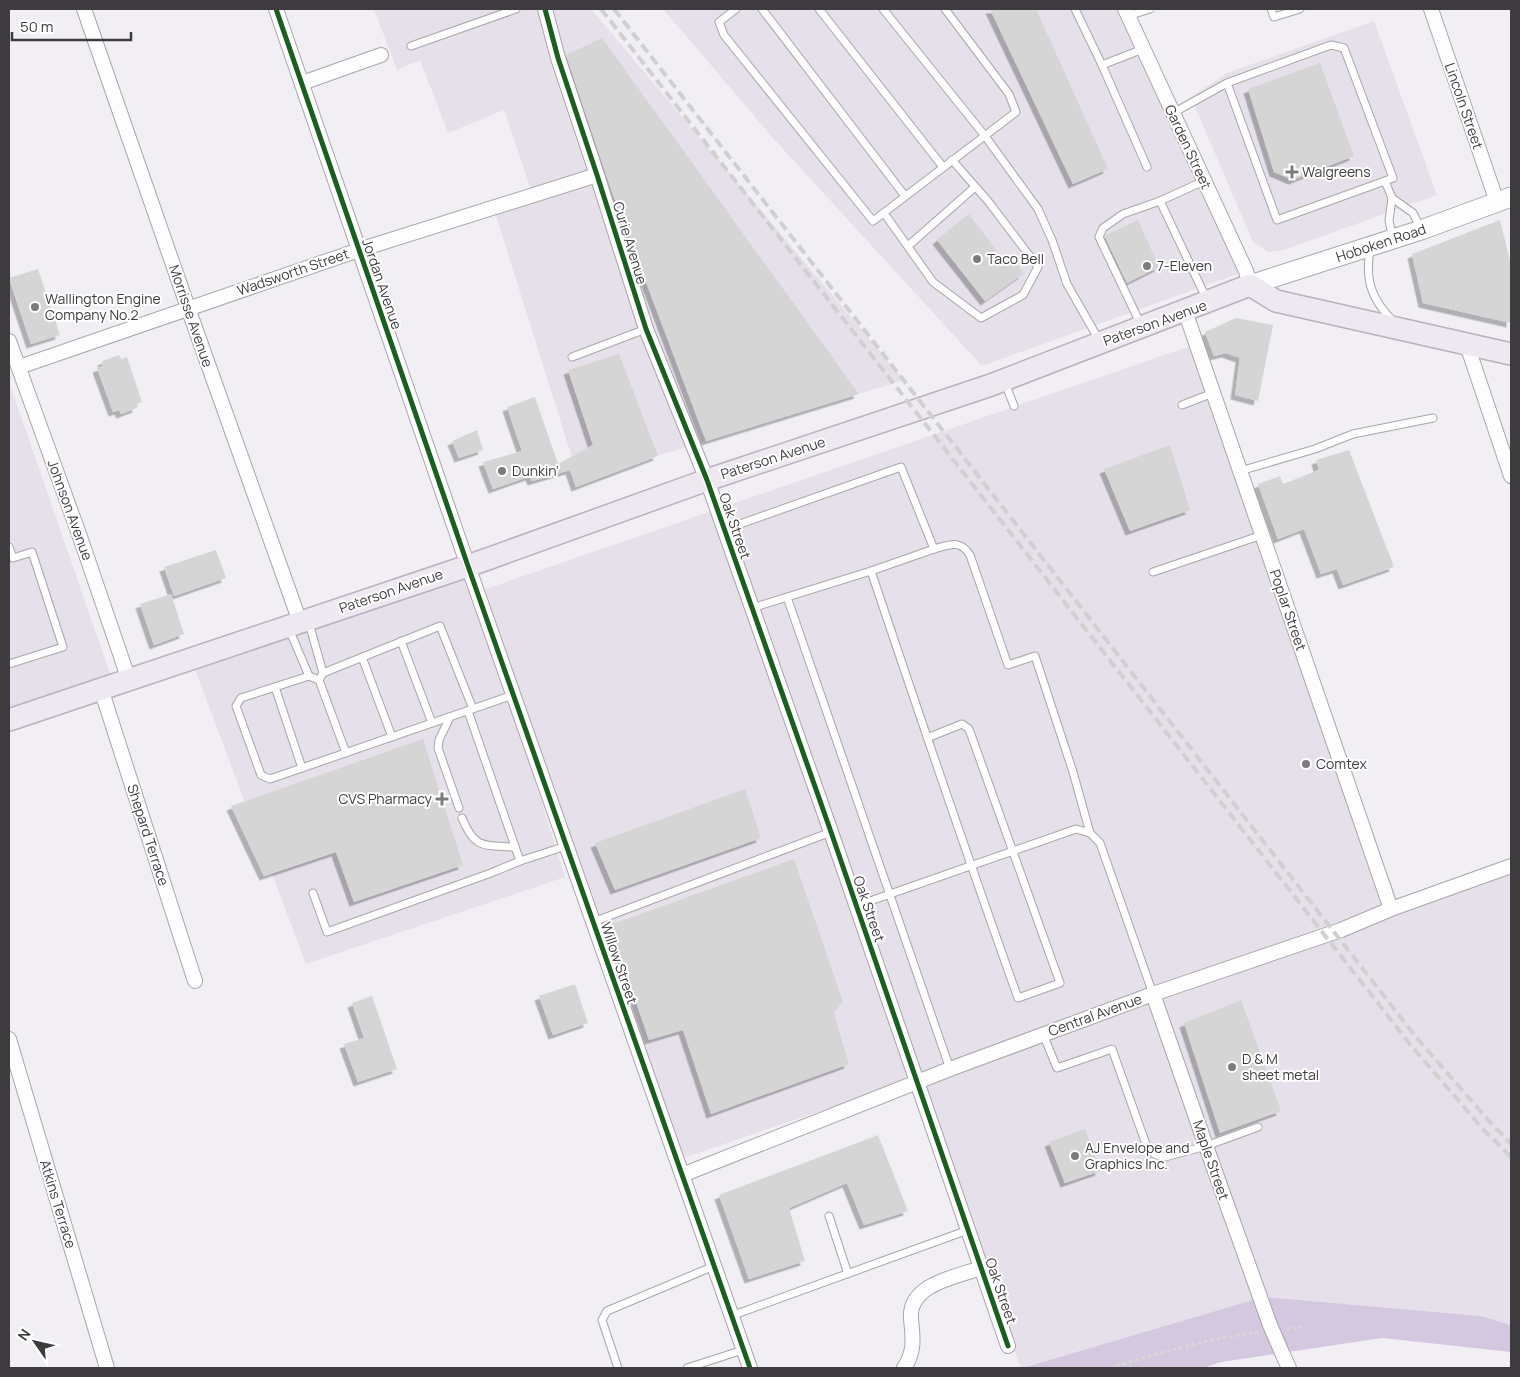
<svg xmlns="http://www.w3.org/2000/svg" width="1520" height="1377" font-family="Manrope,sans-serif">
<defs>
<filter id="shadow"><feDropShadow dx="-4.5" dy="4.5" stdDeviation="0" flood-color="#0004"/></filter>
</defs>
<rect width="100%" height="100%" fill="#f1eff4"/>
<g fill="#e5e0ea">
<polygon points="374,9 591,9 904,380 579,480 494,209 533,196 504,110 448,133 420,60 397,70"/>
<polygon points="663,9 1125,9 1246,271 982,366 772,137"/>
<polygon points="1374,21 1437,195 1284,250 1268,252 1253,242 1191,97 1227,73"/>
<polygon points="1199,343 1399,906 1511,864 1511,1325 1481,1316 1263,1297 1021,1368 912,1080 680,1159 480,591"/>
<polygon points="9,382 114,685 9,720"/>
<polygon points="468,566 565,877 306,964 191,659"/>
</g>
<polygon fill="#d4c7e0" points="1263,1297 1481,1316 1511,1325 1511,1352 1382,1338 1221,1362 1203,1368 1022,1368"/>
<g fill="#d5d5d6" filter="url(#shadow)">
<polygon points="990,9 1036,9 1108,169 1073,184"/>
<polygon points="602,38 859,394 706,441 612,192 566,55"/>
<polygon points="1320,63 1354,156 1293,180 1274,172 1248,89"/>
<polygon points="969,214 1005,262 1013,256 1023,274 985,301 937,240"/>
<polygon points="1138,220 1159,267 1127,283 1105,237 1106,235"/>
<polygon points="1500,220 1511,265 1511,323 1423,303 1412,254"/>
<polygon points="38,269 60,335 31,344 9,278"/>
<polygon points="1236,318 1273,325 1258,401 1235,395 1240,358 1226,353 1214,356 1205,332"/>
<polygon points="619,354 658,456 576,487 570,470 532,481 530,476 493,489 483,462 522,451 507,407 535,397 558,464 593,445 568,370"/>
<polygon points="119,355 121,359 127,357 142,402 136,404 137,408 121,414 119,410 113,412 97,368 103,366 102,361"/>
<polygon points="477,430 483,450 459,458 452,441"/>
<polygon points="1170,445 1190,510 1130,531 1104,469"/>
<polygon points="1349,450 1394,567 1343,585 1337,569 1321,574 1304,529 1278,539 1258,484 1280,476 1283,484 1319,470 1316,460"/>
<polygon points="216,550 226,578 174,596 164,567"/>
<polygon points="171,594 184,634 154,645 140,604"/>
<polygon points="423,739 463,865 354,902 336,852 264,876 231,806"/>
<polygon points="745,789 761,838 615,890 595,843"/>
<polygon points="794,859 843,1002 833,1011 849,1064 711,1114 683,1030 649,1040 610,925"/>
<polygon points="575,984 588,1023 553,1035 539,996"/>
<polygon points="372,996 397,1069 358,1082 344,1044 364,1038 352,1003"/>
<polygon points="1241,1000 1281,1111 1220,1133 1184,1023"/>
<polygon points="1085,1129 1100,1171 1065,1183 1049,1142"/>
<polygon points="878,1135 908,1211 864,1225 847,1183 789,1208 805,1261 749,1279 719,1195"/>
</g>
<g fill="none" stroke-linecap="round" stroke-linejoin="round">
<g stroke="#a8a6aa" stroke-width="9">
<g id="lane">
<polyline points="736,9 719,22 724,35 873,221 1016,112 1009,94 945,9"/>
<polyline points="762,9 905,196"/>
<polyline points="819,9 943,167"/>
<polyline points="883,9 985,136 1038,209 1052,240 1067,284 1099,340"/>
<polyline points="1075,9 1102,65"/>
<polyline points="1271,9 1274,17 1300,9"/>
<polyline points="1128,16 1150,9"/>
<polyline points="411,46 516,9"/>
<polyline points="1143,49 1102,65 1147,167"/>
<polyline points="1173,113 1227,83 1331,45 1344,48 1393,178 1277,220 1227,83"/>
<polyline points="1385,181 1392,198 1389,221 1393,239"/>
<polyline points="1392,198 1413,213 1421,229"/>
<polyline points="1160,201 1207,300"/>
<polyline points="884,213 933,282 981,318 1023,295 1038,267 988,201 952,160"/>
<polyline points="908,246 975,187"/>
<path d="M 1370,249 C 1365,280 1371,299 1393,321"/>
<polyline points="1141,325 1099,237 1103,228 1123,214 1160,201 1204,181"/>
<polyline points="572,357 646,329"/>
<polyline points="1005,383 1014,406"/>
<polyline points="1182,405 1213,393"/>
<polyline points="1240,471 1315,449 1353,434 1433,418"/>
<path d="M 723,530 L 901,467 L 934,549 C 949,545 960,539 970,555 L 1008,665 L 1035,656 L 1073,772 L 1090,833"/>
<polyline points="9,547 13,558 32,552 63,647 9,664"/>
<polyline points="871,571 934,549"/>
<polyline points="1153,572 1262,535"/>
<polyline points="787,597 950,1069"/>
<path d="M 752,608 L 871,571 C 919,714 967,856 1018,998 L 1060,983 L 969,729 L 962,724 L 927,738"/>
<polyline points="309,623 323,673"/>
<polyline points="289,629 309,676"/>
<polyline points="401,641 432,723"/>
<polyline points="362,657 392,737"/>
<polyline points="319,680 346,753"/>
<polyline points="275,687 302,768"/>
<polyline points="473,709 440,626 323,673 319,680 309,676 241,698 236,706 261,775 270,779 513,695"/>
<polyline points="468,711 520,861 566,846"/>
<polyline points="450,717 439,740 438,748 459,808"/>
<path d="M 462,818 C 475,850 484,845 515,847"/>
<polyline points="313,893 327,932 491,873 520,861"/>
<polyline points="856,906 1076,829 1090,833 1100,843 1153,994"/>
<polyline points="593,922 831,832"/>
<polyline points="1043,1034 1057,1068 1112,1049 1147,1147 1154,1154 1165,1157 1206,1146 1258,1127"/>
<polyline points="829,1216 848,1274"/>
<polyline points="731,1316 968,1230"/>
<polyline points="618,1368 602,1320 607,1311 714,1266"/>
<polyline points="687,1368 743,1350"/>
</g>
</g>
<g stroke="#a8a6aa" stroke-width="16">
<g id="street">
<polyline points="84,9 193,322 300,622"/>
<polyline points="276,9 468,566 750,1368"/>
<polyline points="545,9 558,58 597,175 646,329 707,480 831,832 1008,1346"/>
<polyline points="1125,9 1246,271 1250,285"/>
<polyline points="1431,9 1497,202"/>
<polyline points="302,83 381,55"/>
<polyline points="1185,311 1391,909"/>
<polyline points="9,341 79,534 129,680"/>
<polyline points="1467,345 1511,476"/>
<polyline points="19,367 359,250 597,175"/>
<polyline points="101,689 195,981"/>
<polyline points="1153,994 1206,1146 1270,1325"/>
<polyline points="9,1039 107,1368"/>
<polyline points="682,1175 950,1069 1153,994 1341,930 1391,909 1511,866"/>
<polyline points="1283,1355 1289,1368"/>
<path d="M 904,1368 C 915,1352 913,1338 911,1319 C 908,1284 956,1277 981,1268"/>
</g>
</g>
<g stroke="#a8a6aa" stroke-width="21">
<polyline id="secondary" points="1250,285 1421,230 1511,197"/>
</g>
<g stroke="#b8b0be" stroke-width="24">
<polyline id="primary" points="9,720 468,566 707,480 991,385 1250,285 1276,301 1511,354"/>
</g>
<g stroke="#d8d7d8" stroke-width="3" stroke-dasharray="4 2.5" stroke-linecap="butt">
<polyline points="1286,1329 1302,1327"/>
<path d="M 1110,1368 C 1160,1353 1208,1338 1260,1332"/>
</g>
<use href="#lane" stroke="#fdfdfd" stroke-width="7"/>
<use href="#street" stroke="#fdfdfd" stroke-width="14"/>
<use href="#secondary" stroke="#fdfdfd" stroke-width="19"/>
<use href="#primary" stroke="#eee9f1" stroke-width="21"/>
<g stroke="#d1d0d1" stroke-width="4" stroke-dasharray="10 5" stroke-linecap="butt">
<polyline points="601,9 1409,1043 1482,1128 1511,1157"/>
<polyline points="614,9 1416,1037 1489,1121 1511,1144"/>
</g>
<g stroke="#a8a6aa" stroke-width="16" stroke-linecap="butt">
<polyline id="street-bridge" points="1270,1325 1283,1355"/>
</g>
<use href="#street-bridge" stroke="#fdfdfd" stroke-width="14"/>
<g stroke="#fff" stroke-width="8">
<g id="cycleway">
<polyline points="276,9 468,566 750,1368"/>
<polyline points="545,9 558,58 597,175 646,329 707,480 831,832 1008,1346"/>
</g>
</g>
<use href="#cycleway" stroke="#1b5e20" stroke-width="5"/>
</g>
<g fill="#7c7a7e" stroke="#fff" stroke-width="2">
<path d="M1289.5 164.5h5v5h5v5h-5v5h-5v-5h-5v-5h5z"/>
<circle cx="977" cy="259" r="5"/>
<circle cx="1147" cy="266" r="5"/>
<circle cx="35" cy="307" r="5"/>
<circle cx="502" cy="471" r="5"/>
<circle cx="1306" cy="764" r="5"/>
<path d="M439.5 791.5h5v5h5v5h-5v5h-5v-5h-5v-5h5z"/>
<circle cx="1232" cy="1067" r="5"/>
<circle cx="1075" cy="1156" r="5"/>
</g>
<g text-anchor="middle" stroke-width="4" stroke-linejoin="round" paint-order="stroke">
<g font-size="14" fill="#3d3b3e" stroke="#fff">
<text transform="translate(1464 106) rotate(71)" y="5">Lincoln Street</text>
<text transform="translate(1188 147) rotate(65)" y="5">Garden Street</text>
<text transform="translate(630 243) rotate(73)" y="5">Curie Avenue</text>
<text transform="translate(1381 243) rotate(-18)" y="5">Hoboken Road</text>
<text transform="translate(293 272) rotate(-19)" y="5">Wadsworth Street</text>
<text transform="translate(382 284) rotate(71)" y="5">Jordan Avenue</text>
<text transform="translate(191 316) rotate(71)" y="5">Morrisse Avenue</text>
<text transform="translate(1155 323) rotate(-20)" y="5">Paterson Avenue</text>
<text transform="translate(773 458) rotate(-18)" y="5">Paterson Avenue</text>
<text transform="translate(70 510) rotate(70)" y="5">Johnson Avenue</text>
<text transform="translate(735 526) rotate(71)" y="5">Oak Street</text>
<text transform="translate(391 591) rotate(-19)" y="5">Paterson Avenue</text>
<text transform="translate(1288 610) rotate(71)" y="5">Poplar Street</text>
<text transform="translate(148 835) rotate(72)" y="5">Shepard Terrace</text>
<text transform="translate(869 909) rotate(71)" y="5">Oak Street</text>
<text transform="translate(619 963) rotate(71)" y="5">Willow Street</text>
<text transform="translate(1095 1015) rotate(-20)" y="5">Central Avenue</text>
<text transform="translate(1211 1160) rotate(71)" y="5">Maple Street</text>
<text transform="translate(58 1204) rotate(73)" y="5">Atkins Terrace</text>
<text transform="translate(1001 1291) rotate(71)" y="5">Oak Street</text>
</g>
<g font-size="14" fill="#3d3b3e" stroke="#fff" text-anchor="start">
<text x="1302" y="177">Walgreens</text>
<text x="987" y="264">Taco Bell</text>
<text x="1157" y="271">7-Eleven</text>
<text x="45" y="304">Wallington Engine<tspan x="45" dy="16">Company No.2</tspan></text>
<text x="512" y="476">Dunkin'</text>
<text x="1316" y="769">Comtex</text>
<text x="432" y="804" text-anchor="end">CVS Pharmacy</text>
<text x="1242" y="1064">D &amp; M<tspan x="1242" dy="16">sheet metal</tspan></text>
<text x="1085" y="1153">AJ Envelope and<tspan x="1085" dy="16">Graphics Inc.</tspan></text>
</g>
</g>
<rect width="1520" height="1377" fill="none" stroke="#3d3b3e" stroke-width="20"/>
<g transform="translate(35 1342) rotate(304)" stroke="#ffffff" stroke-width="4" paint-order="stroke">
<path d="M0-4L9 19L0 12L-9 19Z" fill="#3d3b3e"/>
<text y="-8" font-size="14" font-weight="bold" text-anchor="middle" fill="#3d3b3e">N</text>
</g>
<path d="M12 32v8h119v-8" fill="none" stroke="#3d3b3e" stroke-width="2.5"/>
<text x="20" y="32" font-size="15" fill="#3d3b3e" stroke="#ffffff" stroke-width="4" paint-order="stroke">50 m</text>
</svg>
